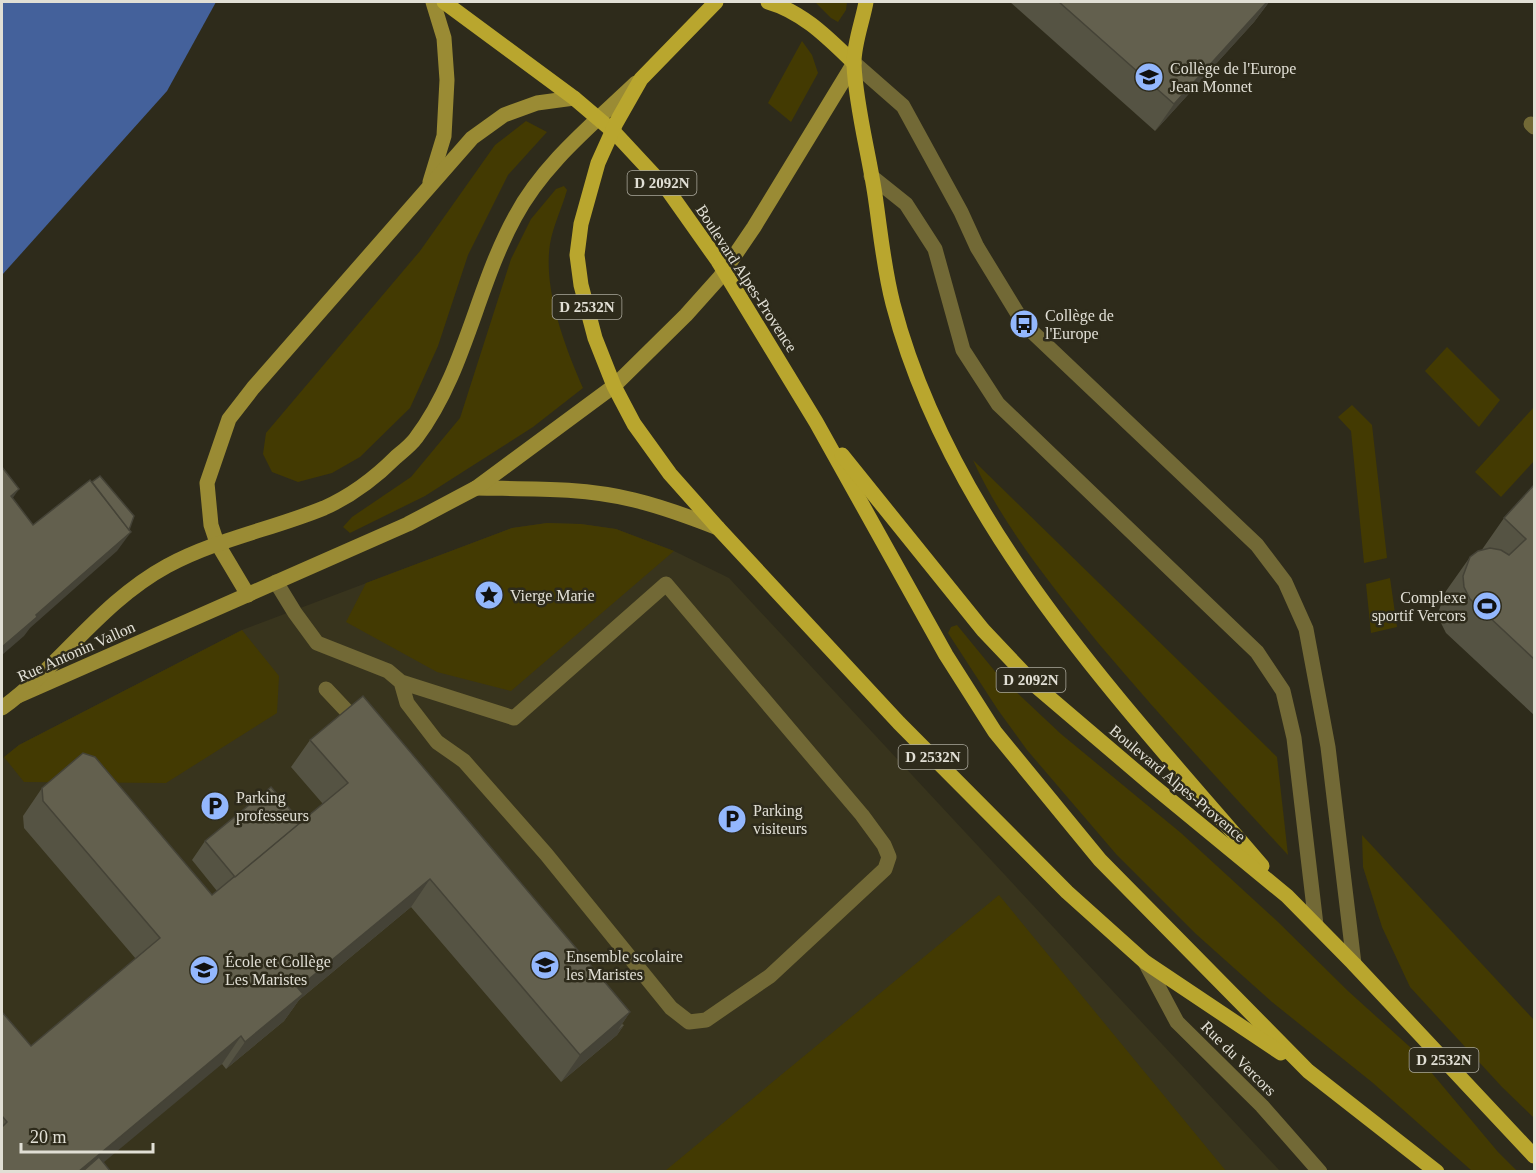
<svg xmlns="http://www.w3.org/2000/svg" width="1536" height="1173" font-family="'Times New Roman',serif">
<rect width="100%" height="100%" fill="#2e2b1b"/>
<polygon fill="#38341d" points="547,523 581,524 616,529 674,551 729,578 1280,1171 2,1171 2,759 19,745 242,630 512,528"/>
<g fill="#433a02">
<polygon points="815,2 847,2 846,10 838,22 831,18"/>
<polygon points="802,41 812,55 818,73 791,122 768,103"/>
<polygon points="526,121 547,132 508,175 468,255 438,346 410,408 360,457 332,473 298,482 272,472 263,454 266,433 420,251 495,145"/>
<path d="M 564,186 L 567,190 C 562,208 553,226 550,244 C 543,289 565,347 583,388 L 533,427 L 425,496 L 350,533 L 343,527 L 352,517 L 411,477 L 460,418 L 511,259 L 531,219 L 556,189 Z"/>
<polygon points="1447,347 1500,400 1479,427 1425,371"/>
<polygon points="1352,405 1372,425 1387,558 1364,563 1351,431 1338,417"/>
<polygon points="1534,407 1534,461 1501,497 1475,472"/>
<path d="M 973,460 L 1277,757 L 1288,855 C 1224,786 1160,716 1099,644 C 1053,588 1003,526 973,460 Z"/>
<polygon points="547,523 581,524 616,529 674,551 511,691 437,672 346,622 366,583 512,528"/>
<polygon points="1390,578 1397,627 1371,633 1366,584"/>
<polygon points="957,625 998,675 1061,734 1181,833 1277,921 1348,991 1410,1047 1498,1152 1517,1171 1472,1171 1373,1083 1272,1002 1196,934 1116,854 1027,750 998,710 948,633 951,627"/>
<polygon points="242,630 279,676 277,713 166,783 24,782 4,757 19,745"/>
<polygon points="1362,835 1534,1020 1534,1118 1502,1087 1410,987 1382,927 1363,867"/>
<polygon points="999,895 1226,1171 665,1171"/>
</g>
<polygon fill="#44619b" points="2,2 216,2 167,91 2,275"/>
<g fill="none" stroke-linecap="round" stroke-linejoin="round">
<g stroke="#726936" stroke-width="15">
<polyline points="854,63 903,106 961,212 977,247 1024,324 1257,545 1285,582 1306,629 1328,747 1354,964"/>
<polyline points="1531,124 1534,127"/>
<polyline points="871,176 906,204 935,249 963,350 998,404 1257,652 1283,691 1294,738 1316,925"/>
<polyline points="276,582 295,613 317,643 388,671 401,682 514,718 666,584 862,815 884,845 889,857 885,869 770,976 706,1020 689,1022 671,1008 546,854 464,761 437,742 407,703 401,682"/>
<polyline points="326,689 359,724"/>
</g>
<polyline stroke="#726936" stroke-width="15" points="1145,962 1177,1022 1262,1106 1320,1172"/>
<g stroke="#9a8b34" stroke-width="15">
<polyline points="430,182 444,136 447,80 444,38 433,2"/>
<path d="M 476,488 C 528,489 582,487 634,500 C 663,507 690,517 718,528"/>
<polyline points="248,595 217,543 211,525 207,483 229,419 253,388 472,138 504,115 537,103 574,98"/>
<polyline points="18,696 408,524 476,488 614,386 686,315 720,277 754,227 854,63"/>
<path d="M 2,708 C 61,665 101,602 167,566 C 217,539 273,529 324,508 C 351,496 376,477 396,457 C 403,451 411,445 416,438 C 465,373 476,288 515,217 C 543,164 593,124 636,83"/>
</g>
<g stroke="#b9a62e" stroke-width="15">
<polyline points="444,2 574,98 614,132 667,189 718,261 816,422 946,655 995,732 1100,860 1308,1071 1437,1172"/>
<polyline points="716,2 641,79 616,123 598,163 581,224 577,255 581,285 595,338 614,386 634,424 670,474 718,528 899,723 1067,892 1145,962 1281,1053"/>
<path d="M 768,2 C 803,12 828,38 854,63"/>
<path d="M 866,2 C 863,20 853,46 854,65 C 856,109 870,157 876,202 C 881,237 884,269 893,304 C 950,523 1119,699 1262,866"/>
<polyline points="842,455 983,630 1037,687 1152,785 1287,896 1354,964 1534,1156"/>
</g>
</g>
<g fill="#555343">
<polygon points="1010,2 1269,2 1254,22 1155,131"/>
<polygon points="1534,485 1534,715 1446,633 1440,621 1439,610 1446,591 1470,557 1481,551 1504,518"/>
<polygon points="310,740 630,1012 622,1024 624,1025 617,1035 561,1082 411,907 299,1000 284,1021 226,1069 222,1064 2,1172 2,1012 31,1046 136,959 24,828 23,816 42,788 212,895 217,891 192,860 205,841 301,822 323,804 291,767"/>
</g>
<g fill="#454337">
<polygon points="1267,2 1269,2 1254,22 1155,131 1174,104"/>
<polygon points="19,489 6,508 11,496"/>
<polygon points="131,532 117,551 30,628 24,636 2,655 2,647 36,615"/>
<polygon points="430,879 411,907 299,1000 284,1021 226,1069 245,1042 298,988"/>
<polygon points="630,1012 618,1030 624,1025 617,1035 561,1082 580,1055"/>
<polygon points="241,1036 222,1064 92,1172 78,1172"/>
</g>
<g fill="#63604e" stroke="#454337" stroke-width="1.5">
<polygon points="1059,2 1267,2 1174,104"/>
<polygon points="2,467 19,489 11,496 33,525 90,480 131,532 36,615 37,617 2,647"/>
<polygon points="100,476 134,516 129,530 92,482"/>
<polygon points="1534,485 1534,659 1470,599 1464,587 1463,576 1470,557 1478,551 1490,548 1501,550 1509,555 1526,539 1504,518"/>
<polygon points="363,696 630,1012 580,1055 430,879 298,988 303,994 245,1042 241,1036 78,1172 2,1172 2,1127 7,1122 2,1116 2,1012 31,1046 160,938 43,801 42,788 83,753 95,757 212,895 348,783 310,740"/>
<polygon points="271,787 301,822 235,877 205,841"/>
<polygon points="99,1157 111,1172 82,1172"/>
</g>
<defs>
<g id="school-disc" transform="scale(1.5)"><circle r="9.5" fill="#93b7fd" stroke="#2e2b1b"/><path d="M0-5L7-2L0 1L-7-2ZM-4 1L0 2.5L4 1V4Q0 6-4 4Z" fill="#111"/></g>
<g id="bus-disc" transform="scale(1.5)"><circle r="9.5" fill="#93b7fd" stroke="#2e2b1b"/><path d="M-5-6H5V4H4V6H2V4H-2V6H-4V4H-5ZM-3.5-4V0h7V-4ZM-3.5 1.2v1.5H-2V1.2ZM2 1.2v1.5H3.5V1.2Z" fill="#111"/></g>
<g id="sight-disc" transform="scale(1.5)"><circle r="9.5" fill="#93b7fd" stroke="#2e2b1b"/><path d="M0-6L1.8-2.2L6-1.7L2.9 1.2L3.7 5.4L0 3.3L-3.7 5.4L-2.9 1.2L-6-1.7L-1.8-2.2Z" fill="#111"/></g>
<g id="stadium-disc" transform="scale(1.5)"><circle r="9.5" fill="#93b7fd" stroke="#2e2b1b"/><path d="M0-5a6.5 5 0 1 0 0 10a6.5 5 0 1 0 0-10ZM-3.5-1.8h7v3.6h-7Z" fill="#111"/></g>
<g id="parking-disc" transform="scale(1.5)"><circle r="9.5" fill="#93b7fd" stroke="#2e2b1b"/><path d="M-3.5-5.5H1a3.5 3.5 0 0 1 0 7H-1V5.5H-3.5ZM-1-3.4V-.6H.8a1.4 1.4 0 0 0 0-2.8Z" fill="#111"/></g>
</defs>
<g fill-rule="evenodd">
<use href="#school-disc" x="1149" y="77"/>
<use href="#bus-disc" x="1024" y="324"/>
<use href="#sight-disc" x="489" y="595"/>
<use href="#stadium-disc" x="1487" y="606"/>
<use href="#parking-disc" x="215" y="806"/>
<use href="#parking-disc" x="732" y="819"/>
<use href="#school-disc" x="545" y="965"/>
<use href="#school-disc" x="204" y="970"/>
</g>
<g text-anchor="middle" stroke-width="5" stroke-linejoin="round" paint-order="stroke">
<g fill="#2e2b1b" stroke="#aba99d" stroke-width="1.5">
<rect x="627.5" y="171" width="69" height="24" rx="4.5"/>
<rect x="552.5" y="295" width="69" height="24" rx="4.5"/>
<rect x="996.5" y="668" width="69" height="24" rx="4.5"/>
<rect x="898.5" y="745" width="69" height="24" rx="4.5"/>
<rect x="1409.5" y="1048" width="69" height="24" rx="4.5"/>
</g>
<g font-size="15" font-weight="bold" fill="#e1dfd5">
<text x="662" y="188">D 2092N</text>
<text x="587" y="312">D 2532N</text>
<text x="1031" y="685">D 2092N</text>
<text x="933" y="762">D 2532N</text>
<text x="1444" y="1065">D 2532N</text>
</g>
<g font-size="16" fill="#e1dfd5" stroke="#2e2b1b" text-anchor="start">
<text x="1170" y="74">Collège de l'Europe<tspan x="1170" dy="18">Jean Monnet</tspan></text>
<text x="1045" y="321">Collège de<tspan x="1045" dy="18">l'Europe</tspan></text>
<text x="510" y="601">Vierge Marie</text>
<text x="1466" y="603" text-anchor="end">Complexe<tspan x="1466" dy="18">sportif Vercors</tspan></text>
<text x="236" y="803">Parking<tspan x="236" dy="18">professeurs</tspan></text>
<text x="753" y="816">Parking<tspan x="753" dy="18">visiteurs</tspan></text>
<text x="566" y="962">Ensemble scolaire<tspan x="566" dy="18">les Maristes</tspan></text>
<text x="225" y="967">École et Collège<tspan x="225" dy="18">Les Maristes</tspan></text>
</g>
<g font-size="16" fill="#e1dfd5" stroke="#2e2b1b">
<text transform="translate(747 278) rotate(57)" y="6">Boulevard Alpes-Provence</text>
<text transform="translate(76 651) rotate(-24)" y="6">Rue Antonin Vallon</text>
<text transform="translate(1178 783) rotate(40)" y="6">Boulevard Alpes-Provence</text>
<text transform="translate(1239 1058) rotate(45)" y="6">Rue du Vercors</text>
</g>
</g>
<rect width="1536" height="1173" fill="none" stroke="#e1dfd5" stroke-width="6"/>
<path d="M21 1143v9h132v-9" fill="none" stroke="#e1dfd5" stroke-width="3"/>
<text x="30" y="1143" font-size="18" fill="#e1dfd5" stroke="#2e2b1b" stroke-width="4.5" paint-order="stroke">20 m</text>
</svg>
